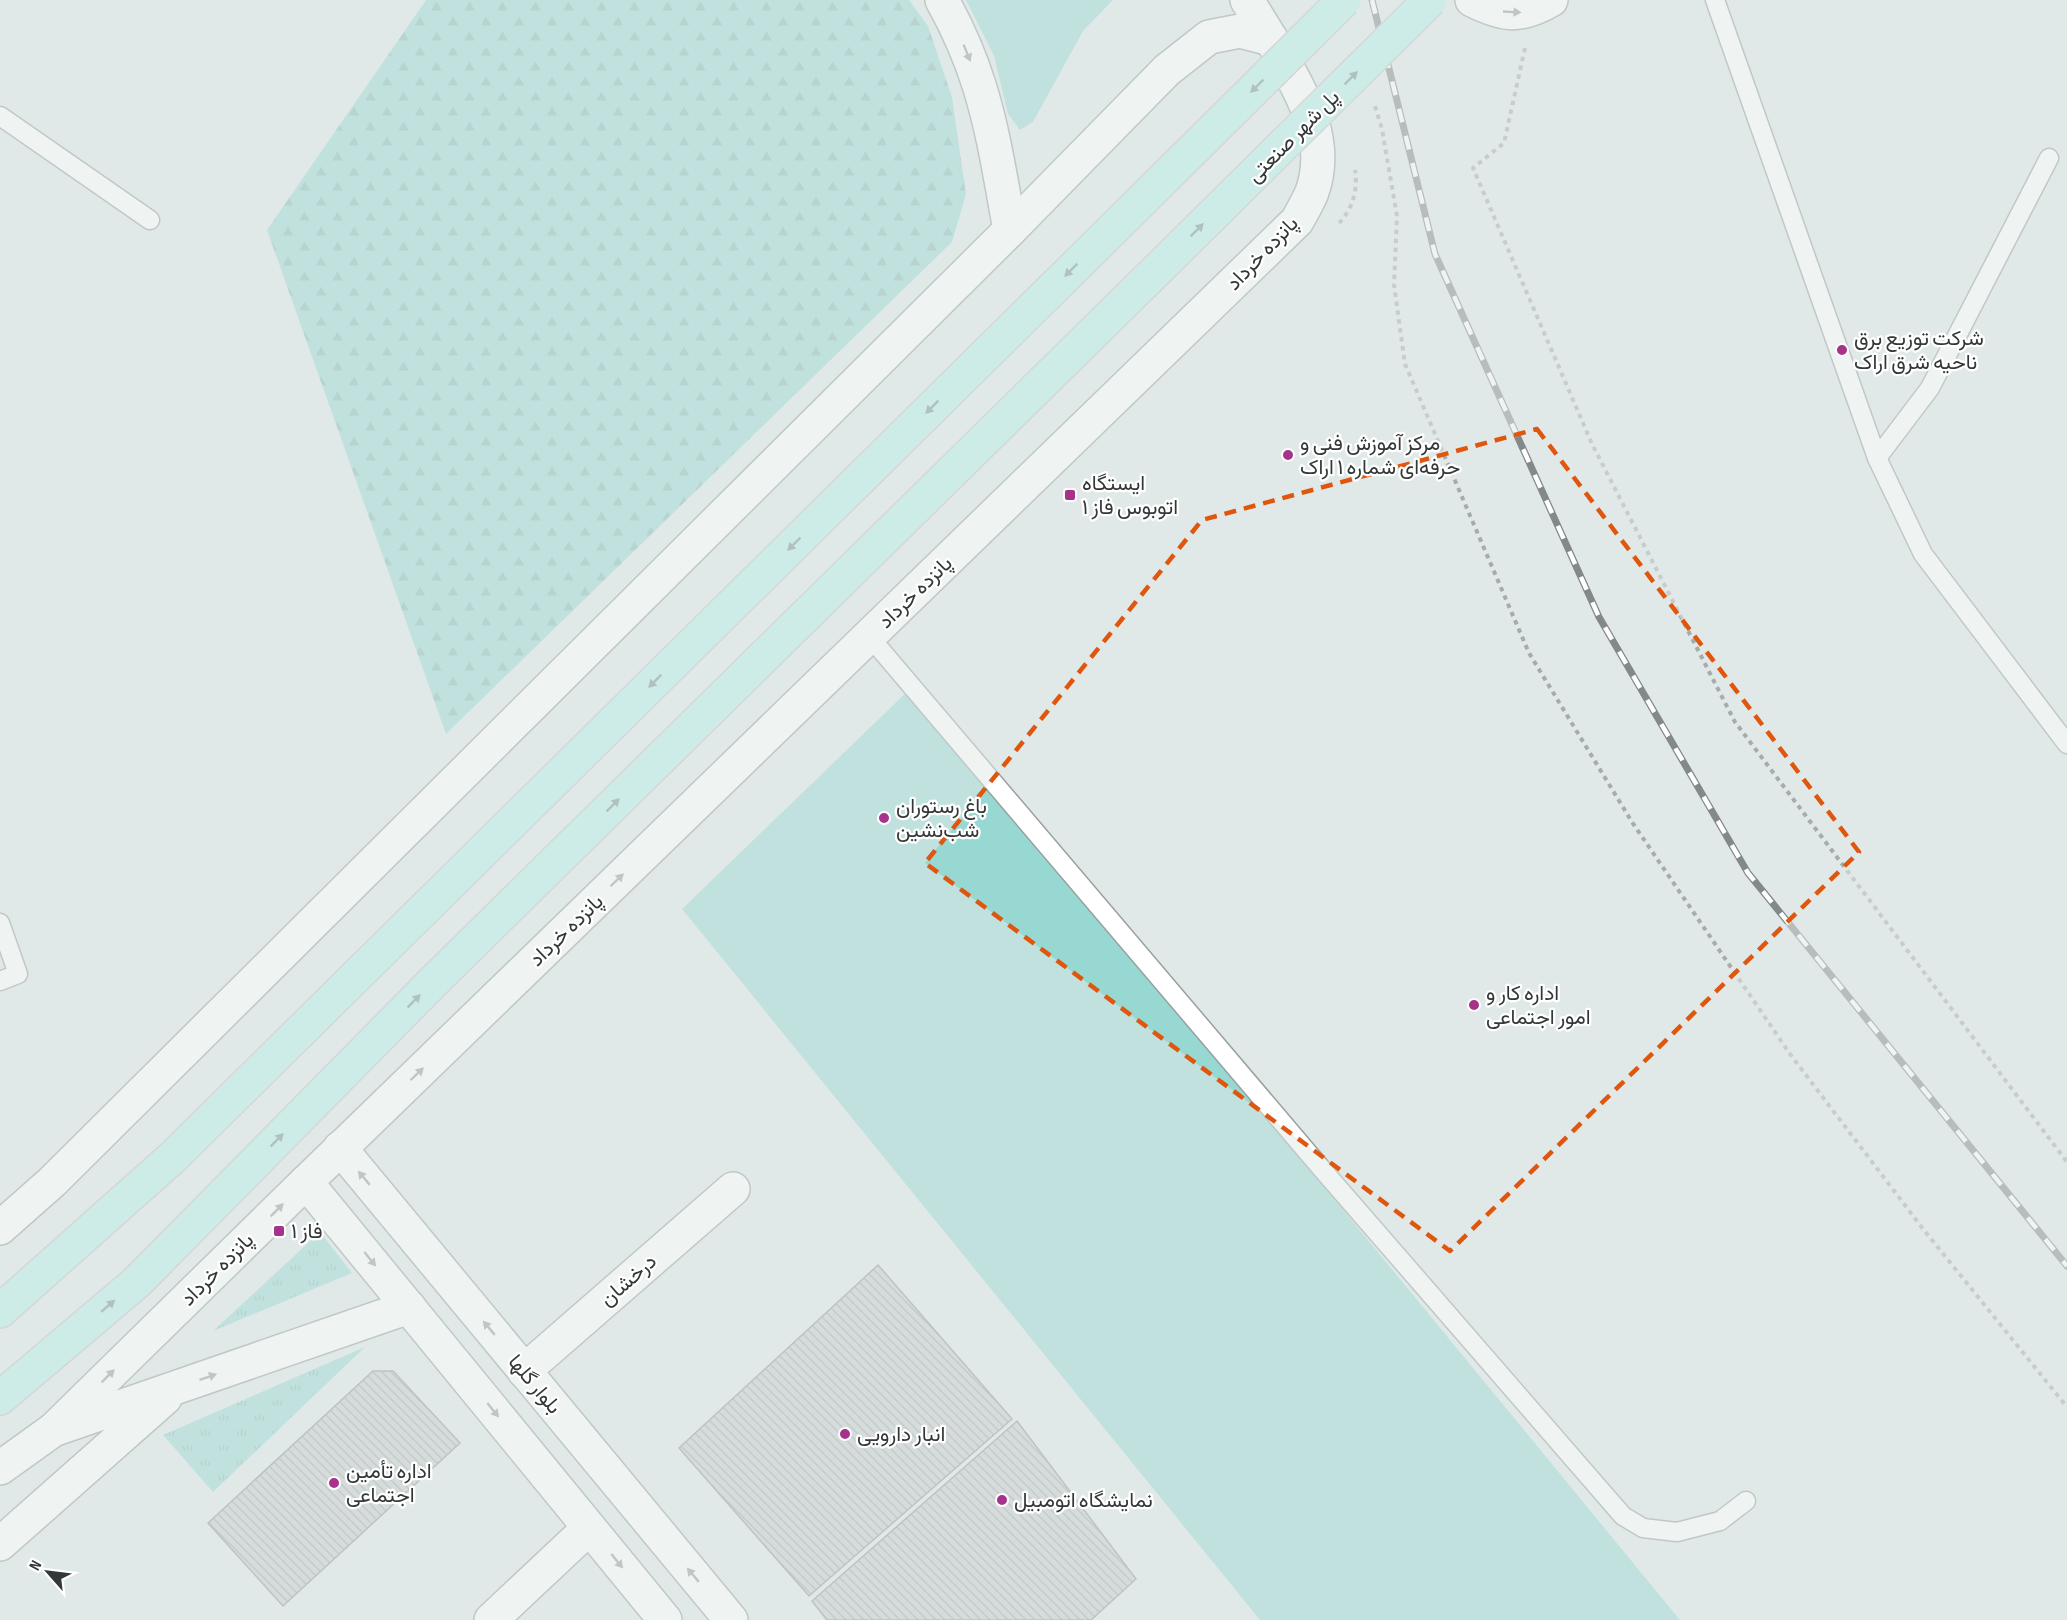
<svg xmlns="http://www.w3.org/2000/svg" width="2067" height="1620" font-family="'Sofia Sans Condensed',Vazirmatn,sans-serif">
<defs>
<pattern id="forest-firs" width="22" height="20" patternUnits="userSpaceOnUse" patternTransform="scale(1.5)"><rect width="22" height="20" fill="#98d8d2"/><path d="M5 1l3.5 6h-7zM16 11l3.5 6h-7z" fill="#84bab5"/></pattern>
<pattern id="park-tufts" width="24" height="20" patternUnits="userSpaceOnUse" patternTransform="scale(1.5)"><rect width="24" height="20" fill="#98d8d2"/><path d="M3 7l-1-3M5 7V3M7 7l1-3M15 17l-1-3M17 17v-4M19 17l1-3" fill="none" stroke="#84bab5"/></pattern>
<pattern id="building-back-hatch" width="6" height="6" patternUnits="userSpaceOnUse" patternTransform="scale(1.5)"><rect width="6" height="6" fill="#c5cdcc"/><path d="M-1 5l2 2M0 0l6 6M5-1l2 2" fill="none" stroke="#a1a7a6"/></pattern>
</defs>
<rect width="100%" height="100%" fill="#e1e9e8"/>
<g fill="#98d8d2">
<polygon points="966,0 1113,0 1083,31 1033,122 1020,130 1008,114 994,56"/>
<polygon points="913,686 1680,1620 1260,1620 682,909"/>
</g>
<polygon fill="url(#forest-firs)" points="426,0 909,0 928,26 952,97 966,194 952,242 446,734 267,230"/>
<g fill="url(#park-tufts)">
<polygon points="320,1232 352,1273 213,1331"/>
<polygon points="365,1347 213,1492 163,1435"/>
</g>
<g fill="url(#building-back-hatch)" stroke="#8f9796" stroke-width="1.5">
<polygon points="878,1265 1012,1419 809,1596 679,1448"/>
<polygon points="373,1371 393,1371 460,1443 283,1606 208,1523"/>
<polygon points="1017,1421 1136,1579 1091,1620 827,1620 812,1601"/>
</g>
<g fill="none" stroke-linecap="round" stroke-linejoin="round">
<g stroke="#98a09f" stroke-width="21">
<g id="service">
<polyline points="1715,0 1877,458 1923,554 2067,744"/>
<polyline points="0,116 150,220"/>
<polyline points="1877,458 1930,388 2049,158"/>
<polyline points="869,636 1321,1168 1623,1516 1643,1528 1677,1532 1720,1521 1746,1501"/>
<polyline points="0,923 18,974 0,981"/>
</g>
</g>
<g stroke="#98a09f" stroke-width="36">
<g id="minor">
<polyline points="524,1371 733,1189"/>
<polyline points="53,1430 409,1307"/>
<polyline points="0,1544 165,1398"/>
<polyline points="491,1620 589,1528"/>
</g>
</g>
<g stroke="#98a09f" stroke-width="36">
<g id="tertiary">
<path d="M 942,0 C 957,27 970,56 979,85 C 994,132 1001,182 1010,230"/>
<polyline points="1247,0 1271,39"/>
<polyline points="340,1148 731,1620"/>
<polyline points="306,1182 665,1620"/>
</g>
</g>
<g stroke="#98a09f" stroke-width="36">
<g id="secondary">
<path d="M 1472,0 C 1504,16 1520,18 1551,0"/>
<path d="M 0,1228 L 52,1182 L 1010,230 L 1167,70 L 1209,37 L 1240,31 L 1271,39 C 1297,86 1332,136 1312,192 C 1308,202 1302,212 1297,221 L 306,1182 L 53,1430 L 0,1468"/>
</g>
</g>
<g stroke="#c2c3c3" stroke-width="36">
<g id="primary">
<polyline points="0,1311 173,1157 1113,229"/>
<polyline points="0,1398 137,1282 432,983 1156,271"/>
</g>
</g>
<g stroke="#a5acab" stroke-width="4" stroke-dasharray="4.5 4.5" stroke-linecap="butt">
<polyline points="1525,48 1504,143 1473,168 1592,444 1735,722 2067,1162"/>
<polyline points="1375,106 1382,129 1397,216 1394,285 1405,364 1529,653 1632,822 1790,1054 1923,1229 2067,1407"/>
<path d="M 1339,223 C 1353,209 1358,189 1355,170"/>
</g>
<use href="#service" stroke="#fff" stroke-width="18"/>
<use href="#minor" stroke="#fff" stroke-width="33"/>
<use href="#tertiary" stroke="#fff" stroke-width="33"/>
<use href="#secondary" stroke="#fff" stroke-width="33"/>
<use href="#primary" stroke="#b3efe9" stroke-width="33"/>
<g stroke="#838888" stroke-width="7">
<polyline id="rail" points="1372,0 1435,254 1599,617 1748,873 2067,1266"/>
</g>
<use href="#rail" stroke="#fff" stroke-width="4.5" stroke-dasharray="14" stroke-linecap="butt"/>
<g stroke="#c2c3c3" stroke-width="36" stroke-linecap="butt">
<g id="primary-bridge">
<polyline points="1113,229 1344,0"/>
<polyline points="1156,271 1430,0"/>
</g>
</g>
<use href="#primary-bridge" stroke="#b3efe9" stroke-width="33"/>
</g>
<defs><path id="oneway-solid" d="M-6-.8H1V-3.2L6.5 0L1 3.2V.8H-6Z" transform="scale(1.5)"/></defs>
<g fill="#9a9b9b">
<use href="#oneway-solid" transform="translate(1512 12) rotate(3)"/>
<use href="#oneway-solid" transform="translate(967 53) rotate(68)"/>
<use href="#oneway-solid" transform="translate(617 880) rotate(-44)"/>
<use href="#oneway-solid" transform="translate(417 1074) rotate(-44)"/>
<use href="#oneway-solid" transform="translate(364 1178) rotate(-130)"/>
<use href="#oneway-solid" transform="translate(277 1210) rotate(-45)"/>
<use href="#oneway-solid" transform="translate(370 1259) rotate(51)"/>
<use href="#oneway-solid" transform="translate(489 1328) rotate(-130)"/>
<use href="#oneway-solid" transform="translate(108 1376) rotate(-45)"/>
<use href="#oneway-solid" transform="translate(208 1377) rotate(-19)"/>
<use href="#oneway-solid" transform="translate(493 1410) rotate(51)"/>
<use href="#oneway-solid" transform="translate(617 1561) rotate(51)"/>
<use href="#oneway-solid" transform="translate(693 1575) rotate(-130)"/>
</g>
<g fill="#749390">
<use href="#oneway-solid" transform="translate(1351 78) rotate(-45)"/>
<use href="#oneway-solid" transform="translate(1257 86) rotate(135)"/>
<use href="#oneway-solid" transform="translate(1197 230) rotate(-45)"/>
<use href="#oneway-solid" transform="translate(1071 270) rotate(135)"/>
<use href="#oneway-solid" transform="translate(932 407) rotate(135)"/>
<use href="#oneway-solid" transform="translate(794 544) rotate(135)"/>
<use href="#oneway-solid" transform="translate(655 681) rotate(135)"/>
<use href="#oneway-solid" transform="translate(613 805) rotate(-45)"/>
<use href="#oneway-solid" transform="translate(414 1001) rotate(-45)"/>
<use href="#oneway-solid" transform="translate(277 1140) rotate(-45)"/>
<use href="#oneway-solid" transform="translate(108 1306) rotate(-41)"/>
</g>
<path d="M0 0H2067V1620H0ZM 1537,429 L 1859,852 L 1450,1251 L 925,863 L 1202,520 Z" fill="#e1e9e8" fill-opacity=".55" fill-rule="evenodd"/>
<path fill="none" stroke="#df570e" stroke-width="4.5" stroke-dasharray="12 8" stroke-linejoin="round" d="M 1537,429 L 1859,852 L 1450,1251 L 925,863 L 1202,520 Z"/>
<g fill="#a6328c" stroke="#fff" stroke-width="2">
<circle cx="1842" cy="350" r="6"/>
<circle cx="1288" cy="455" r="6"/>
<rect x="1064" y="489" width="12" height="12" rx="3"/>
<circle cx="884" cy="818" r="6"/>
<circle cx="1474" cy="1005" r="6"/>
<rect x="273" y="1225" width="12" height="12" rx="3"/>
<circle cx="845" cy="1434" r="6"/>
<circle cx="334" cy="1483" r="6"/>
<circle cx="1002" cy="1500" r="6"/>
</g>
<g text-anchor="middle" stroke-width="4.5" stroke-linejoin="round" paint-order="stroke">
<g font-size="21" fill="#343737" stroke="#fff">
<text transform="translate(1293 136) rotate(-45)" y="7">پل شهر صنعتی</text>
<text transform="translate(1262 253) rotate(-46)" y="7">پانزده خرداد</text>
<text transform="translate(915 592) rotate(-44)" y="7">پانزده خرداد</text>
<text transform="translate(566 930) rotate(-44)" y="7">پانزده خرداد</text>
<text transform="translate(217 1269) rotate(-45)" y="7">پانزده خرداد</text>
<text transform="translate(628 1280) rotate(-41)" y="7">درخشان</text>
<text transform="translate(535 1384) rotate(50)" y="7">بلوار گلها</text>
</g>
<g font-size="21" fill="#343737" stroke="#fff" text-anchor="start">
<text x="1854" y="345">شرکت توزیع برق<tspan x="1854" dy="24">ناحیه شرق اراک</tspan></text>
<text x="1300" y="450">مرکز آموزش فنی و<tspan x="1300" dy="24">حرفه‌ای شماره ۱ اراک</tspan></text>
<text x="1082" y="490">ایستگاه<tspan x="1082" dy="24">اتوبوس فاز ۱</tspan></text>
<text x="896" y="813">باغ رستوران<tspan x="896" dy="24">شب‌نشین</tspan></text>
<text x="1486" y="1000">اداره کار و<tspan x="1486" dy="24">امور اجتماعی</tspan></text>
<text x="291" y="1238">فاز ۱</text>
<text x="857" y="1441">انبار دارویی</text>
<text x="346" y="1478">اداره تأمین<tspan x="346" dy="24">اجتماعی</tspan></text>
<text x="1014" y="1507">نمایشگاه اتومبیل</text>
</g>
</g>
<g transform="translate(48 1572) rotate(298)" stroke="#ffffff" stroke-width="4.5" paint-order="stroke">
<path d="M0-4.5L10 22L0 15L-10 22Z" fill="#343737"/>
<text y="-9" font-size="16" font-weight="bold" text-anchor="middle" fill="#343737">N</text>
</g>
</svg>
